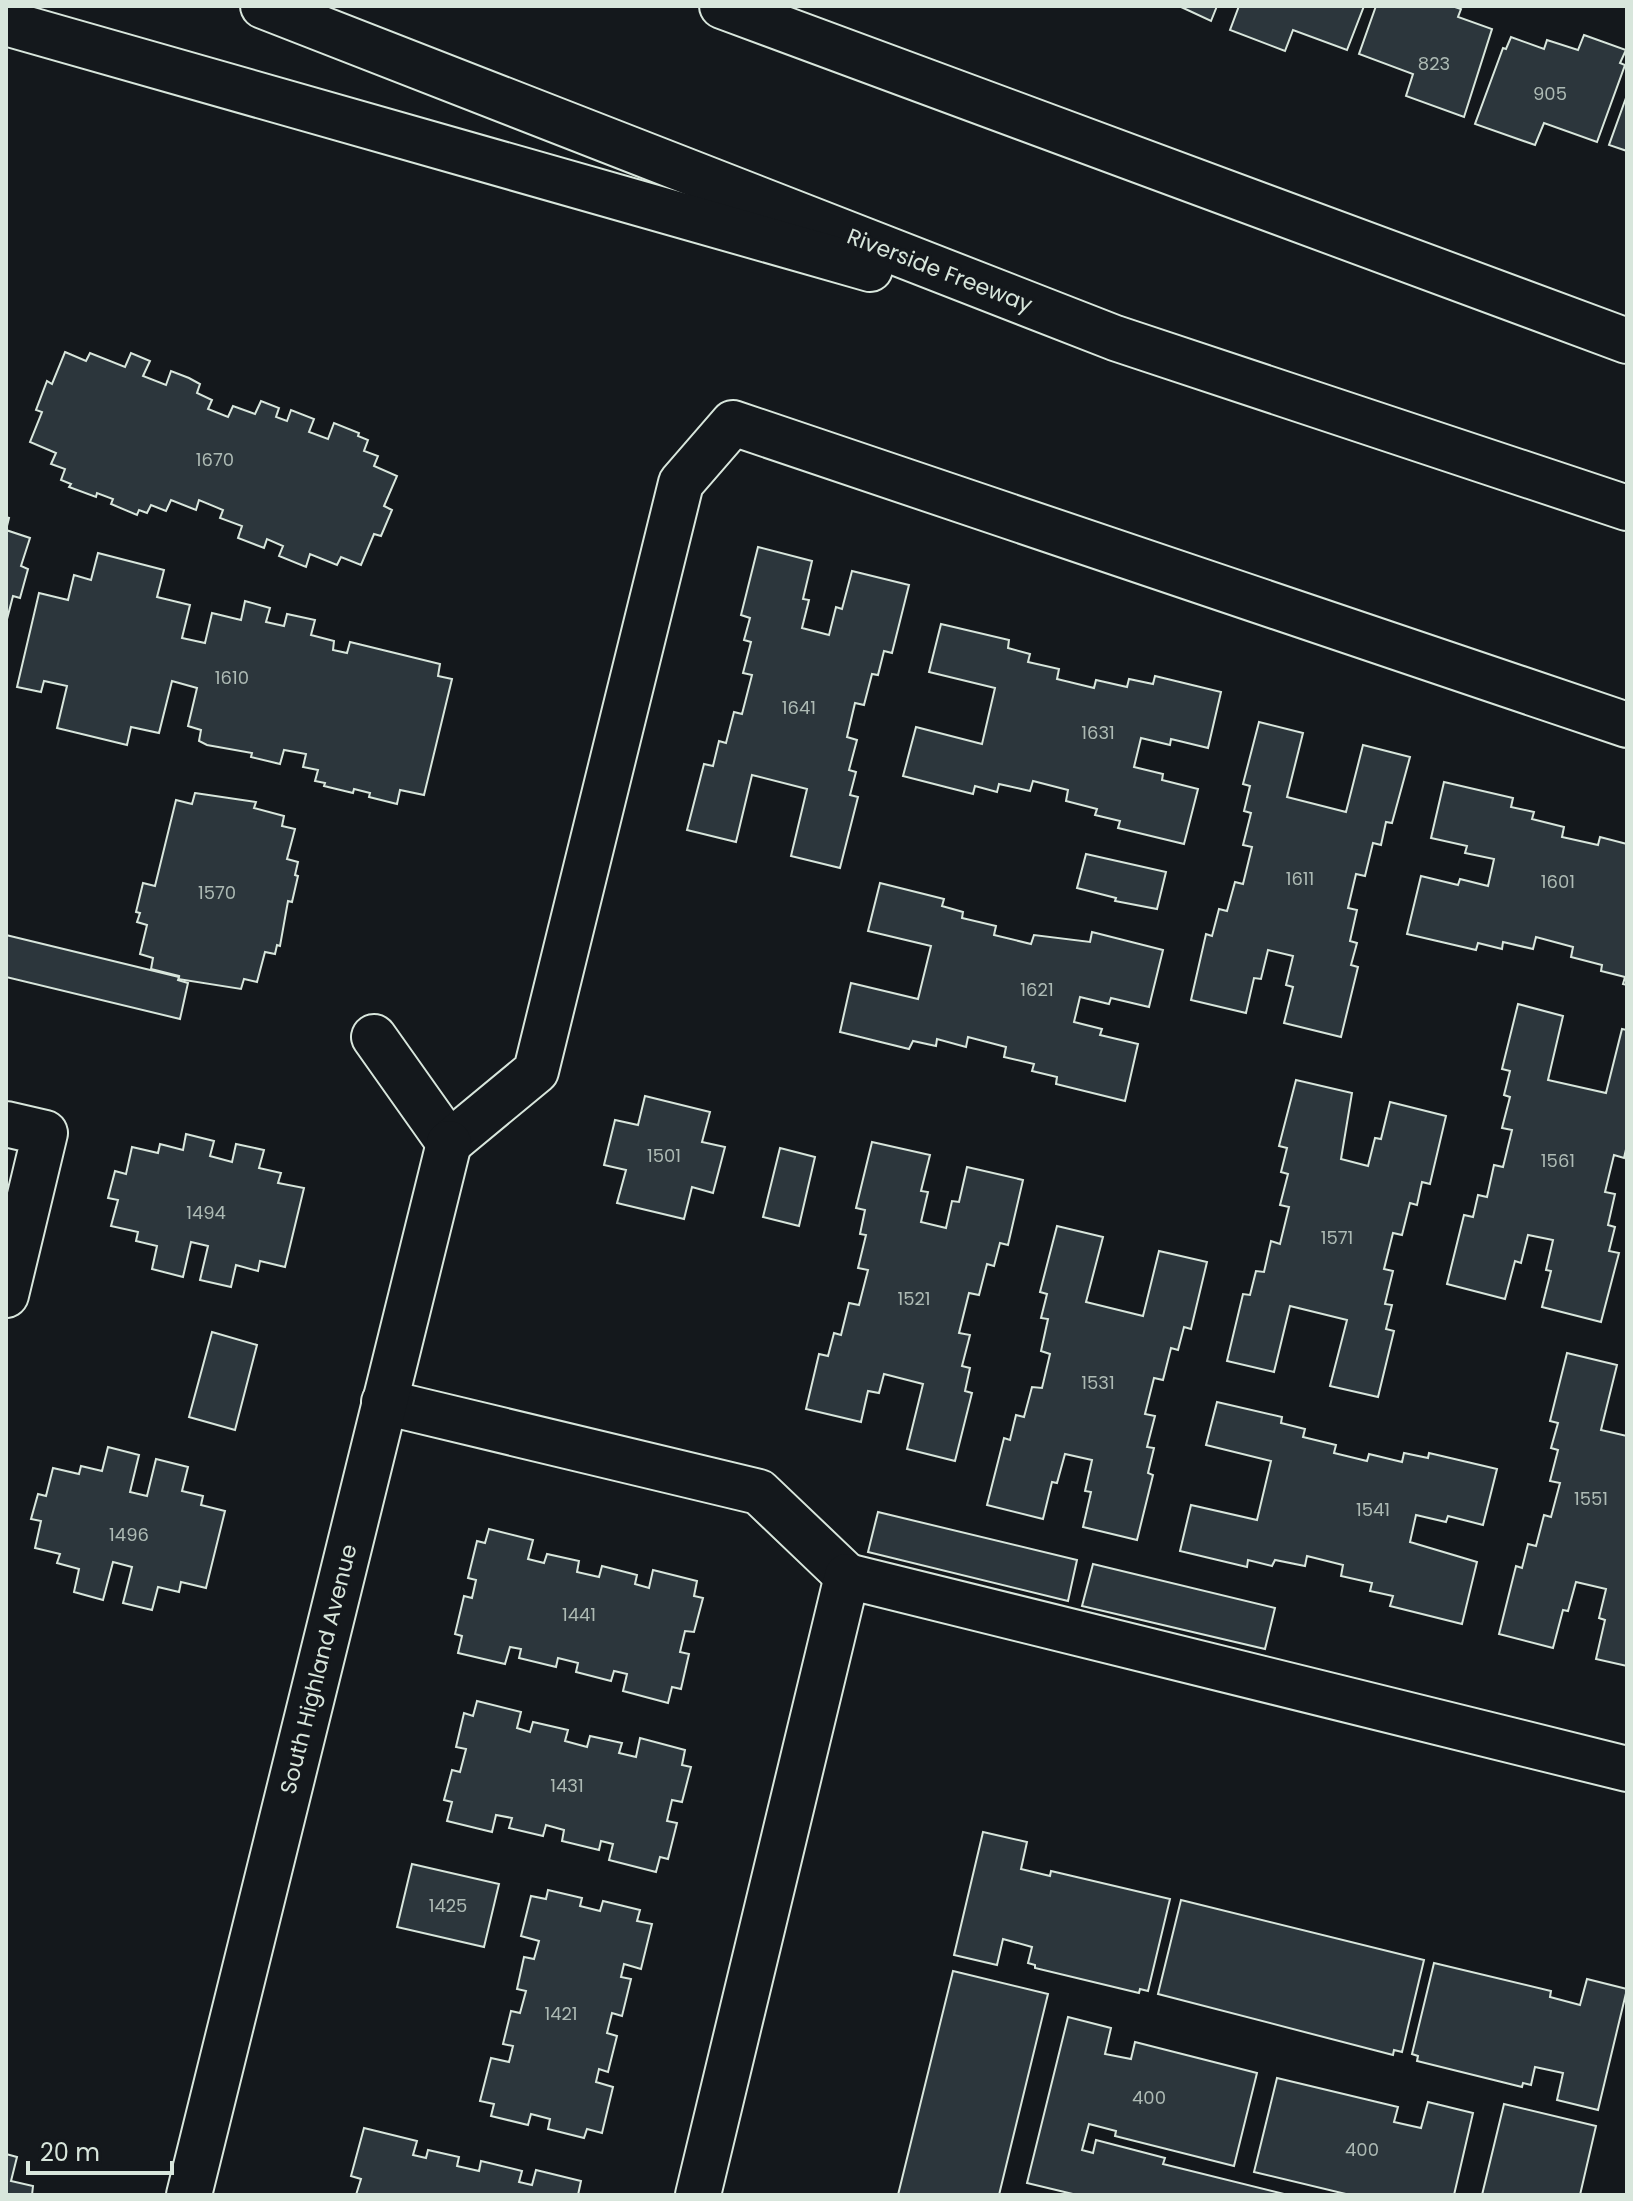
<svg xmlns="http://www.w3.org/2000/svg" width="1633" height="2201" font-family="Poppins,sans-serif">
<rect width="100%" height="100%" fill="#14181c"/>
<g fill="#2c363c" stroke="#d8e6dc" stroke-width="2">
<polygon points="1179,6 1217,6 1211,21"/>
<polygon points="1239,6 1364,6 1347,50 1293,30 1285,51 1230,30"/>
<polygon points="1376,6 1452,6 1461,9 1458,17 1492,29 1464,117 1406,96 1413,74 1359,54"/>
<polygon points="1584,35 1626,50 1620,63 1625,65 1597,142 1544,123 1535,145 1475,124 1503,48 1506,49 1511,37 1544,49 1547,40 1578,50"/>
<polygon points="1627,95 1627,151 1609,145"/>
<polygon points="65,352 86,361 90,353 125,367 131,353 150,361 143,376 166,385 171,371 189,378 200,384 197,393 212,400 208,409 228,417 233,406 255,414 261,401 279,408 276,417 287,421 291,410 314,419 309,432 328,439 334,423 359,433 358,436 368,440 364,451 378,456 374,466 397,476 384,506 392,510 381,536 374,534 361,565 341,557 337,565 310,554 306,567 279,556 283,546 267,539 264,548 238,538 242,526 220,518 223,510 199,500 196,510 171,500 166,511 151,505 147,513 139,510 137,515 111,504 113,499 97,493 96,497 69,487 71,484 61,480 65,469 51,464 56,453 30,442 42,412 36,410 47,381 52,384"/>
<polygon points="6,517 9,518 6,530 30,538 21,566 28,569 20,598 13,596 6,623"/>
<polygon points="758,547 812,561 803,599 809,600 802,628 829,635 836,607 842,609 852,571 909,585 892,653 884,651 878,675 872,674 864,705 855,703 847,737 857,740 849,770 856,772 850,795 858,797 840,868 791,856 807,789 752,775 736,842 687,830 704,764 713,766 719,741 726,743 734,712 742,714 752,675 743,673 751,642 744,640 750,618 741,615"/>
<polygon points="98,553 164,570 157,597 190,605 182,638 205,643 212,613 241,620 245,601 270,608 266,622 284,626 287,614 315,620 311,635 334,641 333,650 347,653 350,642 440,664 438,676 452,679 424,795 400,790 397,804 369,797 370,793 354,789 353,793 324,786 325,783 315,781 318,770 303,767 306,754 284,750 280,764 251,757 252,753 207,745 199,741 201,730 188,726 197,688 172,681 159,733 131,727 127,745 57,728 67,686 44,681 41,692 17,687 39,593 68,600 74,575 91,580"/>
<polygon points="941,624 1009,640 1008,648 1030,654 1028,662 1059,669 1057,679 1094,688 1096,680 1127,687 1129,679 1153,684 1155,676 1221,692 1208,748 1171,739 1170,745 1141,738 1134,767 1163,774 1162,780 1198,789 1184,844 1118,828 1120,821 1095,815 1097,809 1066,801 1068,790 1033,781 1030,791 999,784 997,792 975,786 973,794 903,776 916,727 982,744 995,688 929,672"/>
<polygon points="1259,722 1303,733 1287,797 1346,812 1363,745 1410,757 1392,823 1386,822 1381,845 1373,843 1365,876 1356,874 1348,908 1357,910 1350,941 1357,943 1351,965 1358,967 1341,1037 1284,1023 1293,987 1286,985 1293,956 1268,950 1261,979 1254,978 1246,1013 1191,1000 1206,934 1212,936 1219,909 1227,911 1235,882 1243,884 1252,847 1243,845 1251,813 1244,811 1250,786 1243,784"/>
<polygon points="1444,782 1513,798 1511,807 1534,812 1532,819 1564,827 1562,837 1598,845 1600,837 1627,844 1627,985 1623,984 1625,977 1601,971 1602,965 1571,957 1573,947 1536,937 1533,949 1503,942 1502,949 1478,943 1476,950 1407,934 1421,876 1458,885 1460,879 1488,886 1494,859 1465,853 1467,846 1431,838"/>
<polygon points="195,793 256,802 254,808 284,816 282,826 295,829 287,859 298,862 295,875 298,876 292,902 288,901 280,946 277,945 275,954 265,952 257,982 244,979 241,989 178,979 179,976 151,969 153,958 140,954 147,925 137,922 140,913 136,912 143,883 155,886 176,800 192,804"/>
<polygon points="1086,854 1166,872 1157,909 1115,901 1116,898 1077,888"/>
<polygon points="880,883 944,899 942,906 963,912 962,918 996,926 994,935 1031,944 1034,935 1090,942 1092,932 1163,950 1149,1007 1111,998 1109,1004 1080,997 1074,1022 1102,1029 1100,1035 1138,1044 1125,1101 1056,1084 1057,1077 1032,1071 1034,1064 1004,1057 1006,1047 968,1037 966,1047 937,1039 936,1046 913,1041 909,1049 840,1032 851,983 918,999 931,946 868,931"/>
<polygon points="6,935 179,977 178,980 188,983 180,1019 6,977"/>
<polygon points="1518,1004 1563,1016 1548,1080 1606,1093 1622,1029 1627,1030 1627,1145 1624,1158 1614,1155 1605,1192 1615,1194 1608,1225 1615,1227 1609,1251 1619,1253 1601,1322 1542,1307 1551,1271 1546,1270 1553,1240 1528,1235 1521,1263 1515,1261 1505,1299 1447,1284 1464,1215 1473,1217 1478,1195 1487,1197 1494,1165 1503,1167 1512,1130 1502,1128 1510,1097 1504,1095 1510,1071 1502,1069"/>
<polygon points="1296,1080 1352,1093 1341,1159 1368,1166 1375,1138 1381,1139 1390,1102 1446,1116 1430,1184 1422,1182 1417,1205 1410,1203 1402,1235 1393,1233 1384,1269 1393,1271 1385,1304 1392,1305 1386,1329 1394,1331 1378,1397 1330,1386 1347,1320 1290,1306 1274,1372 1227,1361 1243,1294 1250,1295 1256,1271 1264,1272 1271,1241 1280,1244 1289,1207 1280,1205 1288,1174 1281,1172 1287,1148 1279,1146"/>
<polygon points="645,1096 710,1112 702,1142 725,1147 713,1193 692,1187 684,1219 617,1203 626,1170 604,1165 615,1120 638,1125"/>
<polygon points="186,1134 214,1141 210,1156 232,1162 236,1144 264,1150 259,1168 281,1173 278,1183 304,1188 285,1267 260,1261 258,1271 236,1265 231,1287 200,1280 208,1246 191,1242 183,1277 152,1269 157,1246 136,1241 138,1232 111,1226 118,1200 108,1198 115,1171 126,1174 132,1147 158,1153 160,1144 183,1150"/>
<polygon points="872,1142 930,1155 921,1191 928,1192 921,1222 946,1228 952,1201 959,1202 967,1167 1023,1180 1008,1245 1000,1243 994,1266 987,1264 979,1295 969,1293 959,1333 970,1335 962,1366 970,1368 965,1391 972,1393 955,1461 907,1449 923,1384 884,1374 879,1393 868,1391 861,1422 806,1409 819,1354 828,1356 834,1333 841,1335 849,1303 859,1305 868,1270 858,1268 866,1235 860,1234 865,1210 856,1208"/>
<polygon points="780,1148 815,1157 799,1226 763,1217"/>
<polygon points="1057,1226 1103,1237 1086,1302 1143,1316 1159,1251 1207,1262 1191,1329 1184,1327 1178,1350 1171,1348 1163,1380 1154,1378 1145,1414 1155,1416 1147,1447 1154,1448 1148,1473 1153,1475 1137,1540 1083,1527 1091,1492 1085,1491 1092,1460 1065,1454 1057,1483 1052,1482 1043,1519 987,1505 1004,1438 1010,1440 1016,1415 1024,1417 1032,1387 1042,1388 1050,1354 1041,1351 1048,1319 1041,1318 1047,1294 1040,1292"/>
<polygon points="212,1332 257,1345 235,1430 189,1417"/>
<polygon points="1567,1353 1617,1365 1601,1430 1627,1436 1627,1666 1596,1659 1605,1620 1599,1618 1606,1589 1576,1582 1568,1611 1563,1610 1553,1648 1499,1634 1516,1566 1522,1568 1528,1544 1536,1546 1544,1515 1551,1517 1560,1483 1550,1481 1558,1450 1551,1448 1558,1423 1550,1421"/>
<polygon points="1217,1402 1282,1417 1281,1423 1305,1429 1303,1437 1336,1445 1334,1453 1367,1461 1369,1454 1402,1462 1404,1453 1428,1458 1429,1453 1497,1469 1483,1525 1448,1516 1446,1522 1416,1515 1410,1542 1477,1562 1462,1624 1390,1606 1393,1596 1370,1591 1372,1583 1341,1576 1343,1565 1307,1556 1305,1566 1275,1560 1272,1566 1248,1560 1247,1567 1180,1551 1191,1505 1257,1520 1271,1461 1206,1445"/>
<polygon points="108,1447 139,1455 130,1492 147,1496 156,1459 188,1467 182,1491 203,1496 201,1505 225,1511 206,1588 181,1582 179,1592 158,1587 152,1610 123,1603 132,1567 113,1562 103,1600 74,1592 79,1569 57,1563 60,1554 35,1548 41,1521 31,1519 38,1494 46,1496 53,1468 79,1474 81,1466 102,1471"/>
<polygon points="878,1512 1077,1560 1068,1601 868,1552"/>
<polygon points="489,1529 533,1540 528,1559 544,1563 547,1554 579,1561 577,1572 599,1577 602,1566 637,1575 635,1584 649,1588 653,1570 697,1581 694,1596 703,1598 694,1632 685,1631 680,1652 689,1654 681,1689 672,1687 668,1703 623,1691 627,1674 614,1671 611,1681 576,1672 578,1663 558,1658 556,1667 519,1658 521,1649 510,1647 505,1664 458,1653 462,1636 455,1634 464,1596 472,1598 476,1580 468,1578 477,1541 485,1543"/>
<polygon points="1093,1564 1275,1608 1265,1649 1082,1606"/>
<polygon points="477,1701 521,1712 517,1728 530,1732 533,1722 568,1730 565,1741 587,1747 590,1736 622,1743 619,1753 636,1757 640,1738 685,1750 682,1765 691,1767 682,1802 672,1800 667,1821 677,1823 668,1859 660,1857 656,1872 609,1860 613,1844 601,1841 599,1850 562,1841 564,1830 546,1825 543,1836 509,1828 512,1818 496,1815 492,1832 447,1821 452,1802 444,1800 452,1770 460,1772 466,1749 456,1747 464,1713 473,1716"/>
<polygon points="983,1832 1027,1842 1021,1869 1050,1876 1051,1871 1170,1899 1148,1991 1140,1989 1139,1993 1035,1968 1035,1965 1028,1963 1032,1947 1003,1939 997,1965 954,1955"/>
<polygon points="412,1864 499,1884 484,1947 397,1927"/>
<polygon points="548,1890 582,1898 580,1906 600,1911 603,1901 640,1910 637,1921 652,1924 641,1969 624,1964 621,1977 631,1979 622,2016 612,2013 607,2033 617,2036 608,2072 599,2069 596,2082 613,2087 602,2133 587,2129 584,2138 548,2129 550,2119 531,2114 528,2125 491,2116 494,2104 480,2101 491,2058 509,2062 513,2046 503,2044 511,2011 520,2013 526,1991 517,1989 524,1957 534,1959 539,1941 521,1936 531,1896 546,1899"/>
<polygon points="1181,1900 1424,1960 1402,2052 1394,2050 1393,2055 1158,1994"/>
<polygon points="1434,1963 1551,1991 1550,1997 1580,2005 1587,1979 1627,1989 1598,2110 1557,2100 1563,2073 1535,2067 1531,2085 1523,2083 1522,2087 1417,2061 1418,2056 1412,2054"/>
<polygon points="953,1971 1048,1994 999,2195 898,2195"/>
<polygon points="1068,2017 1111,2028 1105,2054 1131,2059 1135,2042 1257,2073 1234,2166 1115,2136 1116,2131 1089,2124 1082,2150 1093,2153 1096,2140 1165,2158 1163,2164 1288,2195 1077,2195 1027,2183"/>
<polygon points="1277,2078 1398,2107 1394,2122 1421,2128 1428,2102 1473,2113 1454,2195 1350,2195 1254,2172"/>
<polygon points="1504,2104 1596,2126 1580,2195 1482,2195"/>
<polygon points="364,2128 417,2141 413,2155 426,2158 428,2150 459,2157 457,2166 479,2171 481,2161 522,2171 519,2182 532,2185 536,2170 581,2181 578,2195 356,2195 361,2179 351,2176"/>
<polygon points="6,2154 17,2157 11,2181 33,2186 32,2195 6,2195"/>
</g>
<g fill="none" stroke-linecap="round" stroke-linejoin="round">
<g stroke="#d8e6dc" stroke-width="48">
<g id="minor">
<polyline points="374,1037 449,1143"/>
<polyline points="6,1124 45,1133 6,1295"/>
<polyline points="449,1143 536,1071 681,483 733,423 1627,725"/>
<polyline points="384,1402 759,1492 847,1576"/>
<polyline points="189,2195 449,1143"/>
<polyline points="698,2195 847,1576 1627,1769"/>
</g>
</g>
<g stroke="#d8e6dc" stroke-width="48">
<g id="highway">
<polyline points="263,6 1115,338 1627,508"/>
<polyline points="722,6 1627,341"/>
<polyline points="6,23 870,269"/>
</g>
</g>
<use href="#minor" stroke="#14181c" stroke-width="44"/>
<use href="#highway" stroke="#14181c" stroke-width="44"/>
</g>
<g text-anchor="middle" stroke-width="6" stroke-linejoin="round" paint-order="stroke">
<g font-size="18" fill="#adbab4">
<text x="1434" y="70">823</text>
<text x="1550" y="100">905</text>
<text x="215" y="466">1670</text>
<text x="232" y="684">1610</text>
<text x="799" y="714">1641</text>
<text x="1098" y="739">1631</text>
<text x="1300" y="885">1611</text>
<text x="1558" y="888">1601</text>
<text x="217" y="899">1570</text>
<text x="1037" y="996">1621</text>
<text x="664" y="1162">1501</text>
<text x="1558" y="1167">1561</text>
<text x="206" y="1219">1494</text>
<text x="1337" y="1244">1571</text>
<text x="914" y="1305">1521</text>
<text x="1098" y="1389">1531</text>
<text x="1591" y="1505">1551</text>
<text x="1373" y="1516">1541</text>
<text x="129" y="1541">1496</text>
<text x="579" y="1621">1441</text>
<text x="567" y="1792">1431</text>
<text x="448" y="1912">1425</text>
<text x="561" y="2020">1421</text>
<text x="1149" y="2104">400</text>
<text x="1362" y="2156">400</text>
</g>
<g font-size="22" fill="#d8e6dc" stroke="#14181c">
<text transform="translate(940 270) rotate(21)" y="8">Riverside Freeway</text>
<text transform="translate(318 1669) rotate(-76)" y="8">South Highland Avenue</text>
</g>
</g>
<rect width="1633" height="2201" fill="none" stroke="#d8e6dc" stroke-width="16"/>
<path d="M28 2161v12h144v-12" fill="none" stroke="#d8e6dc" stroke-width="4"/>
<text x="40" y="2161" font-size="24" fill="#d8e6dc" stroke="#14181c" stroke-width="6" paint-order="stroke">20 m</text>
</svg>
